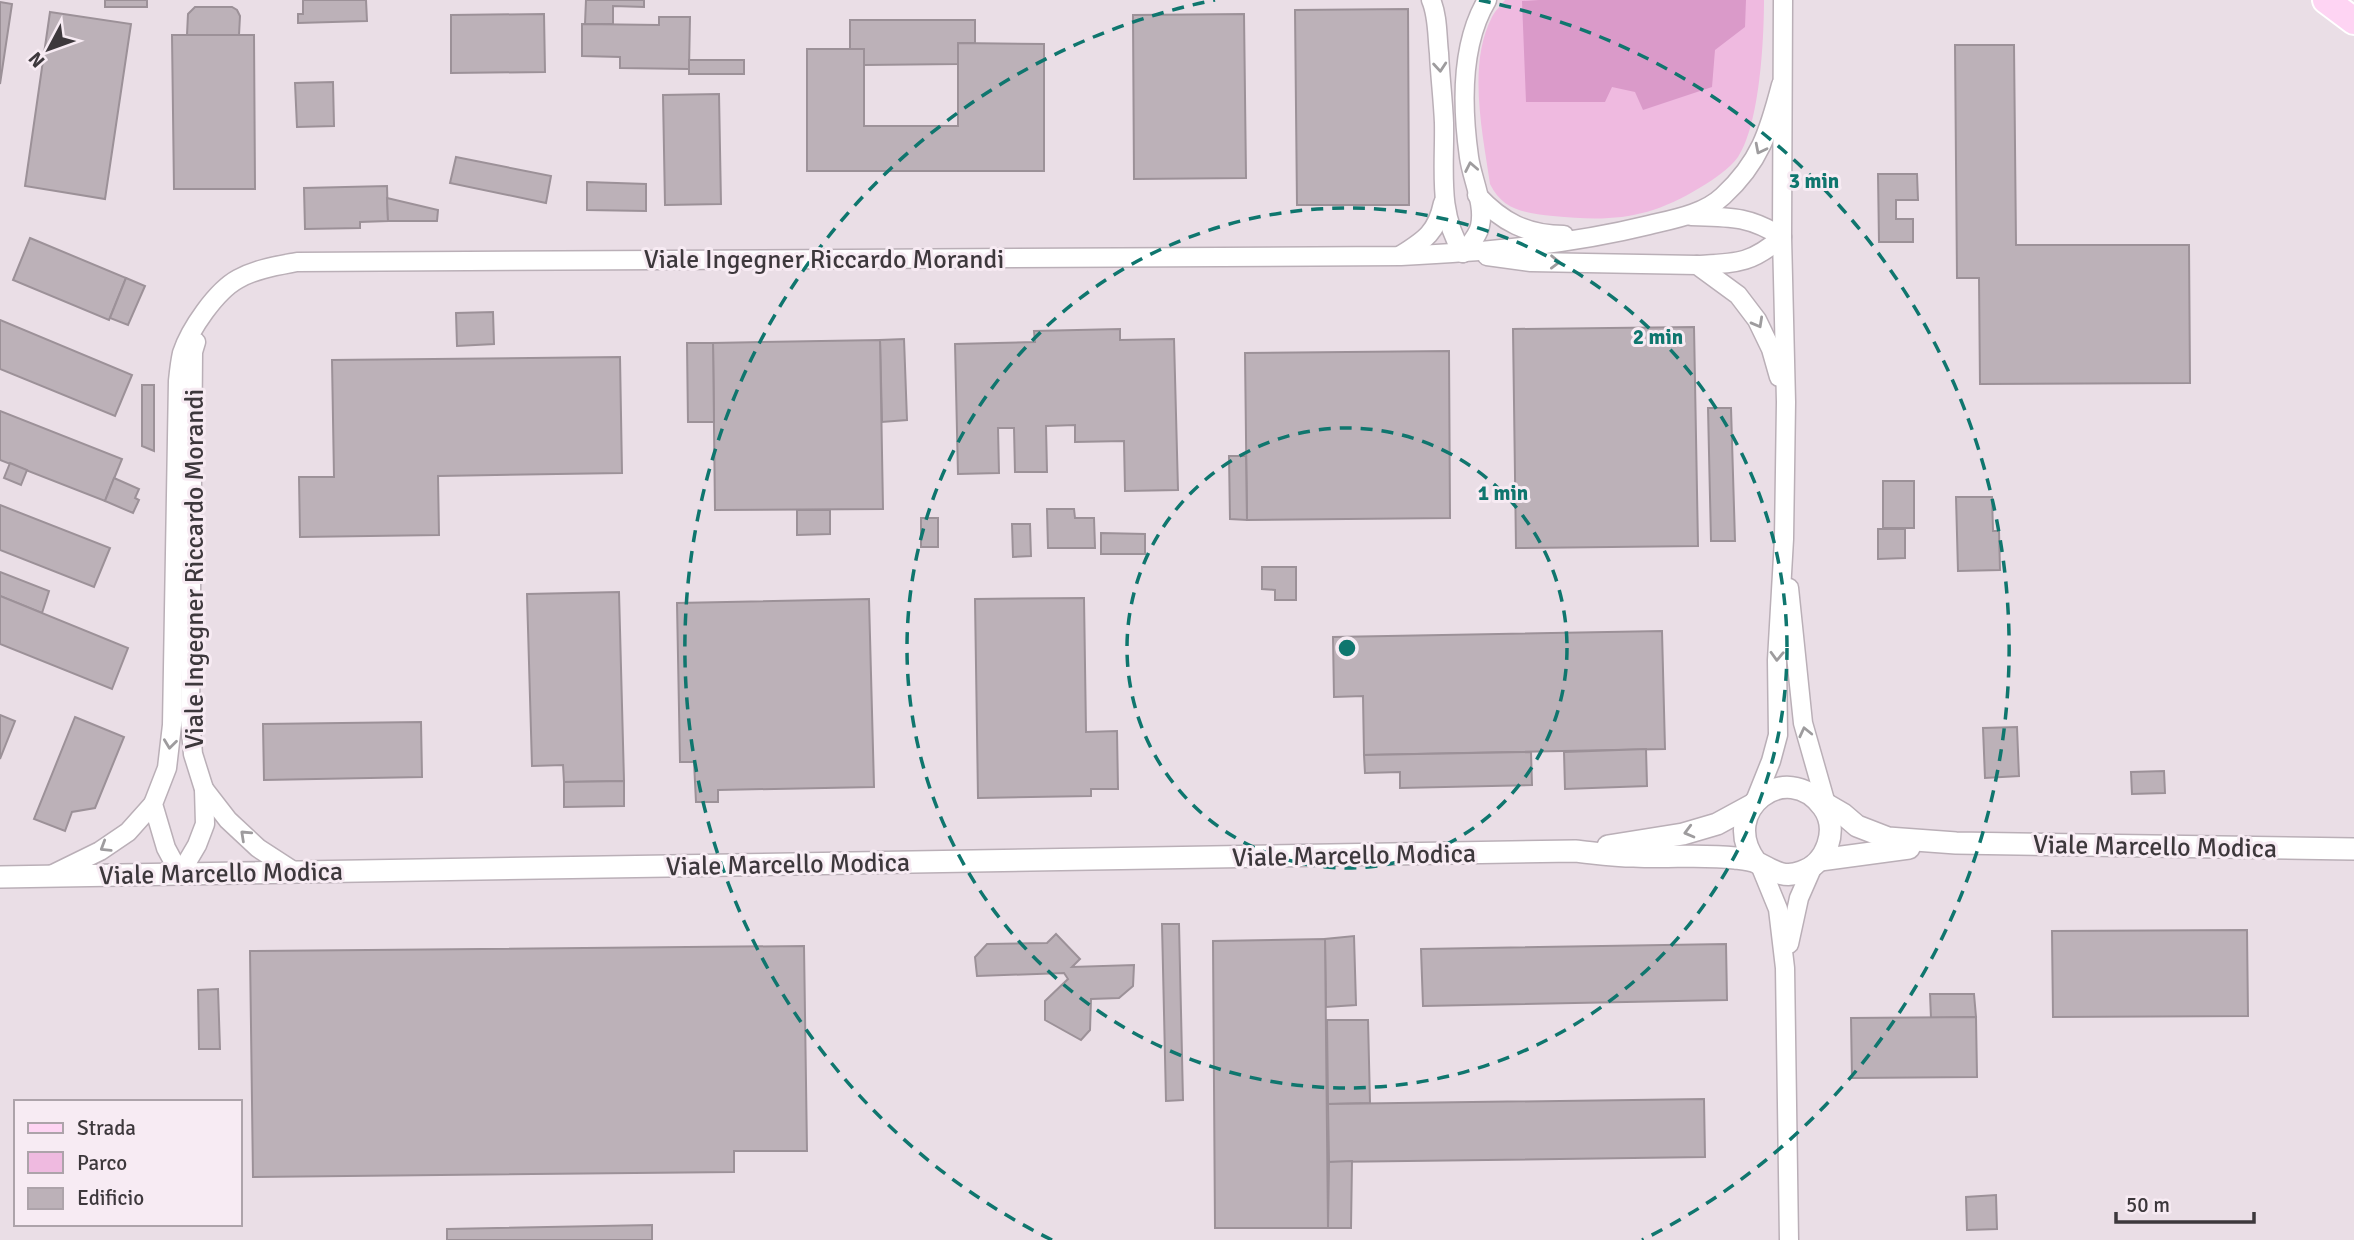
<svg xmlns="http://www.w3.org/2000/svg" width="2354" height="1240" font-family="Signika,sans-serif">
<rect width="100%" height="100%" fill="#eadee6"/>
<path fill="#efbae0" d="M 1505,0 L 1764,0 C 1764,39 1760,124 1738,157 C 1729,169 1714,179 1701,187 C 1649,219 1612,222 1553,216 C 1526,213 1503,211 1490,184 C 1483,134 1467,65 1492,17 C 1495,11 1501,5 1505,0 Z"/>
<polygon fill="#da9ac9" points="1539,0 1746,0 1745,27 1715,50 1712,87 1643,110 1635,92 1612,87 1605,102 1526,102 1522,1"/>
<g fill="#bcb1b8" stroke="#9c9198" stroke-width="2">
<rect x="105" y="0" width="42" height="7"/>
<polygon points="303,0 366,0 367,21 298,23 298,14 303,14"/>
<polygon points="586,0 644,0 644,7 613,6 613,24 585,24"/>
<polygon points="0,2 12,4 0,84"/>
<polygon points="195,7 232,7 237,10 240,16 239,35 187,35 188,14"/>
<polygon points="1408,9 1409,205 1297,205 1295,10"/>
<polygon points="50,12 131,24 105,199 25,186"/>
<polygon points="544,14 545,72 451,73 451,15"/>
<polygon points="1244,14 1246,178 1134,179 1133,15"/>
<polygon points="659,17 690,17 689,69 620,68 620,57 582,56 582,24 659,25"/>
<polygon points="850,20 975,20 975,43 958,43 958,64 864,65 864,49 850,49"/>
<polygon points="172,35 254,35 255,189 174,189"/>
<polygon points="958,43 1044,44 1044,171 807,171 807,49 864,49 864,126 958,126"/>
<polygon points="1955,45 2014,45 2016,245 2189,245 2190,383 1980,384 1979,278 1957,278"/>
<rect x="689" y="60" width="55" height="14"/>
<polygon points="333,82 334,126 297,127 295,83"/>
<polygon points="719,94 721,204 665,205 663,95"/>
<polygon points="456,157 551,176 546,203 450,183"/>
<polygon points="1878,174 1917,174 1918,200 1896,200 1896,219 1913,219 1913,242 1879,242"/>
<polygon points="587,182 646,184 646,211 587,210"/>
<polygon points="387,186 388,221 360,222 360,228 305,229 304,188"/>
<polygon points="387,198 438,210 437,221 388,221"/>
<polygon points="30,238 126,278 109,320 13,280"/>
<polygon points="126,278 145,286 128,325 110,318"/>
<polygon points="493,312 494,344 457,346 456,313"/>
<polygon points="0,320 132,375 115,416 0,369"/>
<polygon points="1694,327 1698,546 1516,548 1513,329"/>
<polygon points="1120,329 1120,340 1174,339 1178,490 1125,491 1124,441 1075,442 1075,425 1046,426 1047,472 1015,472 1014,428 998,428 999,473 958,474 955,344 1035,342 1034,331"/>
<polygon points="904,339 907,420 882,422 880,340"/>
<polygon points="880,340 883,509 715,510 713,343"/>
<polygon points="687,343 713,343 714,422 688,422"/>
<polygon points="1449,351 1450,518 1247,520 1245,353"/>
<polygon points="620,357 622,473 438,476 439,535 300,537 299,477 334,477 332,360"/>
<polygon points="142,385 154,385 154,451 142,446"/>
<polygon points="1708,408 1731,408 1735,541 1711,541"/>
<polygon points="0,411 122,459 105,501 0,460"/>
<polygon points="1229,456 1246,456 1247,520 1230,519"/>
<polygon points="10,463 27,470 21,485 4,478"/>
<polygon points="114,478 139,489 135,498 139,500 133,513 105,501"/>
<rect x="1883" y="481" width="31" height="47"/>
<polygon points="1956,497 1992,497 1993,531 1999,531 2000,570 1958,571"/>
<polygon points="0,505 110,548 94,587 0,550"/>
<polygon points="1047,509 1074,509 1075,518 1094,518 1095,548 1048,548"/>
<polygon points="797,510 830,510 830,534 797,535"/>
<rect x="921" y="518" width="17" height="29"/>
<polygon points="1012,524 1030,524 1031,556 1013,557"/>
<polygon points="1878,529 1905,529 1905,558 1878,559"/>
<polygon points="1101,533 1145,534 1145,554 1101,554"/>
<polygon points="1262,567 1296,567 1296,600 1275,600 1275,590 1262,589"/>
<polygon points="0,572 49,591 42,613 0,596"/>
<polygon points="619,592 624,781 564,782 563,765 532,766 527,594"/>
<polygon points="0,596 128,648 112,689 0,644"/>
<polygon points="1084,598 1086,732 1117,731 1118,789 1091,789 1091,796 978,798 975,599"/>
<polygon points="869,599 874,787 718,790 718,802 696,802 694,762 680,762 677,603"/>
<polygon points="1662,631 1665,749 1364,755 1363,696 1334,697 1333,637"/>
<polygon points="0,715 15,721 0,759"/>
<polygon points="75,717 124,737 95,808 72,812 65,831 34,819"/>
<polygon points="421,722 422,777 264,780 263,724"/>
<polygon points="2017,727 2019,776 1985,778 1983,728"/>
<polygon points="1646,749 1647,786 1565,789 1564,752"/>
<polygon points="1531,752 1532,785 1400,788 1400,772 1365,773 1364,755"/>
<polygon points="2164,771 2165,793 2132,794 2131,772"/>
<polygon points="624,781 624,806 564,807 564,782"/>
<polygon points="1162,924 1179,924 1183,1100 1166,1101"/>
<polygon points="2247,930 2248,1016 2053,1017 2052,931"/>
<polygon points="1056,934 1080,959 1072,967 1134,965 1133,986 1119,998 1091,999 1090,1030 1081,1040 1045,1020 1045,1001 1068,979 1064,973 977,976 975,957 987,944 1047,943"/>
<polygon points="1354,936 1356,1005 1326,1007 1325,939"/>
<polygon points="1325,939 1328,1228 1215,1228 1213,941"/>
<polygon points="1726,944 1727,1000 1423,1006 1421,949"/>
<polygon points="804,946 807,1151 734,1151 734,1172 253,1177 250,951"/>
<polygon points="218,989 220,1049 199,1049 198,990"/>
<polygon points="1930,994 1974,994 1976,1017 1931,1018"/>
<polygon points="1976,1017 1977,1077 1852,1078 1851,1018"/>
<polygon points="1327,1020 1368,1020 1370,1103 1328,1104"/>
<polygon points="1704,1099 1705,1157 1329,1162 1328,1104"/>
<polygon points="1352,1161 1351,1228 1328,1228 1329,1162"/>
<polygon points="1996,1195 1997,1229 1967,1230 1966,1197"/>
<polygon points="652,1225 652,1240 447,1240 447,1229"/>
</g>
<g fill="none" stroke-linecap="round" stroke-linejoin="round">
<g stroke="#baafb7" stroke-width="21">
<g id="minor">
<path d="M 1431,0 C 1438,16 1437,36 1439,53 C 1440,76 1443,99 1444,123 C 1445,169 1437,213 1463,253"/>
<path d="M 1477,195 C 1502,222 1527,235 1564,235"/>
<path d="M 1691,216 C 1730,217 1749,216 1782,237 C 1751,264 1737,263 1697,265"/>
<path d="M 1463,253 C 1469,245 1478,236 1480,226 C 1485,204 1472,179 1469,157 C 1462,107 1460,45 1487,0"/>
<path d="M 1401,255 C 1425,240 1437,232 1443,203"/>
<polyline points="1487,256 1531,262 1697,265 1738,295 1757,320 1771,349 1779,377"/>
<polyline points="1789,588 1803,723 1828,811"/>
<polyline points="204,789 228,820 258,848 295,872"/>
<polyline points="1755,801 1771,761 1778,735 1777,660 1784,539 1786,402 1782,237 1783,0"/>
<polyline points="1760,865 1778,909 1785,968 1789,1240"/>
<path d="M 180,874 L 166,848 L 153,804 L 167,768 L 172,725 L 178,381 C 179,371 180,362 182,353 C 190,329 216,291 238,279 C 256,269 276,266 297,262 L 1401,256 C 1485,252 1568,245 1649,225 C 1674,219 1704,214 1723,196 C 1760,162 1769,131 1781,85"/>
<polyline points="180,874 197,845 205,824 204,789 193,754 190,720 193,352 196,342"/>
<polyline points="51,875 100,851 128,832 153,804"/>
<polyline points="1789,944 1799,898 1813,866"/>
</g>
</g>
<g stroke="#baafb7" stroke-width="24">
<g id="tertiary">
<polyline points="1819,800 1843,814 1857,826 1888,838 1956,843 2354,849"/>
<polyline points="1608,846 1683,834 1717,824 1752,805"/>
<polyline points="1820,860 1909,848"/>
<path d="M 0,877 L 1575,851 C 1595,853 1614,856 1634,856 C 1668,858 1702,854 1735,858 C 1742,859 1751,860 1756,862 C 1772,870 1783,879 1801,872 C 1827,864 1839,829 1823,807 C 1787,758 1717,810 1756,862"/>
</g>
</g>
<g stroke="#fff" stroke-width="30">
<polyline id="primary" points="2326,0 2354,21"/>
</g>
<use href="#minor" stroke="#fff" stroke-width="18"/>
<use href="#tertiary" stroke="#fff" stroke-width="21"/>
<use href="#primary" stroke="#fed4f3" stroke-width="26"/>
</g>
<defs><path id="oneway-chevron" d="M-2-3.5L2.5 0L-2 3.5" fill="none" stroke-width="1.6" stroke-linecap="round" stroke-linejoin="round" transform="scale(1.75)"/></defs>
<g stroke="#9e9c9e">
<use href="#oneway-chevron" transform="translate(1440 67) rotate(85)"/>
<use href="#oneway-chevron" transform="translate(1760 149) rotate(117)"/>
<use href="#oneway-chevron" transform="translate(1471 167) rotate(-101)"/>
<use href="#oneway-chevron" transform="translate(1555 262) rotate(1)"/>
<use href="#oneway-chevron" transform="translate(1758 323) rotate(61)"/>
<use href="#oneway-chevron" transform="translate(1777 656) rotate(92)"/>
<use href="#oneway-chevron" transform="translate(1805 732) rotate(-103)"/>
<use href="#oneway-chevron" transform="translate(170 744) rotate(97)"/>
<use href="#oneway-chevron" transform="translate(1689 832) rotate(165)"/>
<use href="#oneway-chevron" transform="translate(245 835) rotate(-137)"/>
<use href="#oneway-chevron" transform="translate(105 847) rotate(148)"/>
</g>
<g fill="none" stroke="#0f766e" stroke-width="3.5" stroke-dasharray="12 9">
<circle cx="1347" cy="648" r="220"/>
<circle cx="1347" cy="648" r="440"/>
<path d="M1052 1240A661 661 0 0 1 1215 0M1479 0A661 661 0 0 1 1642 1240"/>
</g>
<g text-anchor="middle" stroke-width="6" stroke-linejoin="round" paint-order="stroke">
<g font-size="26" fill="#3d383c" stroke="#f7ebf3">
<text x="824" y="268">Viale Ingegner Riccardo Morandi</text>
<text transform="translate(194 569) rotate(-90)" y="9">Viale Ingegner Riccardo Morandi</text>
<text transform="translate(2155 846) rotate(1)" y="9">Viale Marcello Modica</text>
<text transform="translate(1354 855) rotate(-1)" y="9">Viale Marcello Modica</text>
<text transform="translate(788 864) rotate(-1)" y="9">Viale Marcello Modica</text>
<text transform="translate(221 873) rotate(-1)" y="9">Viale Marcello Modica</text>
</g>
</g>
<circle cx="1347" cy="648" r="10" fill="#0f766e" stroke="#f7ebf3" stroke-width="3.5"/>
<g font-size="21" text-anchor="middle" font-weight="bold" fill="#0f766e" stroke="#f7ebf3" stroke-width="6" stroke-linejoin="round" paint-order="stroke">
<text x="1814" y="188">3 min</text>
<text x="1658" y="344">2 min</text>
<text x="1503" y="500">1 min</text>
</g>
<rect x="14" y="1100" width="228" height="126" fill="#f7ebf3" stroke="#ada3aa" stroke-width="2"/>
<rect x="28" y="1123" width="35" height="10" fill="#fed4f3" stroke="#ada3aa" stroke-width="2"/>
<text x="77" y="1135" font-size="21" fill="#3d383c">Strada</text>
<rect x="28" y="1152" width="35" height="21" fill="#efbae0" stroke="#ada3aa" stroke-width="2"/>
<text x="77" y="1170" font-size="21" fill="#3d383c">Parco</text>
<rect x="28" y="1188" width="35" height="21" fill="#bcb1b8" stroke="#ada3aa" stroke-width="2"/>
<text x="77" y="1205" font-size="21" fill="#3d383c">Edificio</text>
<g transform="translate(49 49) rotate(229)" stroke="#f7ebf3" stroke-width="5" paint-order="stroke">
<path d="M0-5L12 26L0 18L-12 26Z" fill="#3d383c"/>
<text y="-10" font-size="19" font-weight="bold" text-anchor="middle" fill="#3d383c">N</text>
</g>
<path d="M2116 1212v10h138v-10" fill="none" stroke="#3d383c" stroke-width="3.5"/>
<text x="2126" y="1212" font-size="21" fill="#3d383c" stroke="#f7ebf3" stroke-width="5" paint-order="stroke">50 m</text>
</svg>
